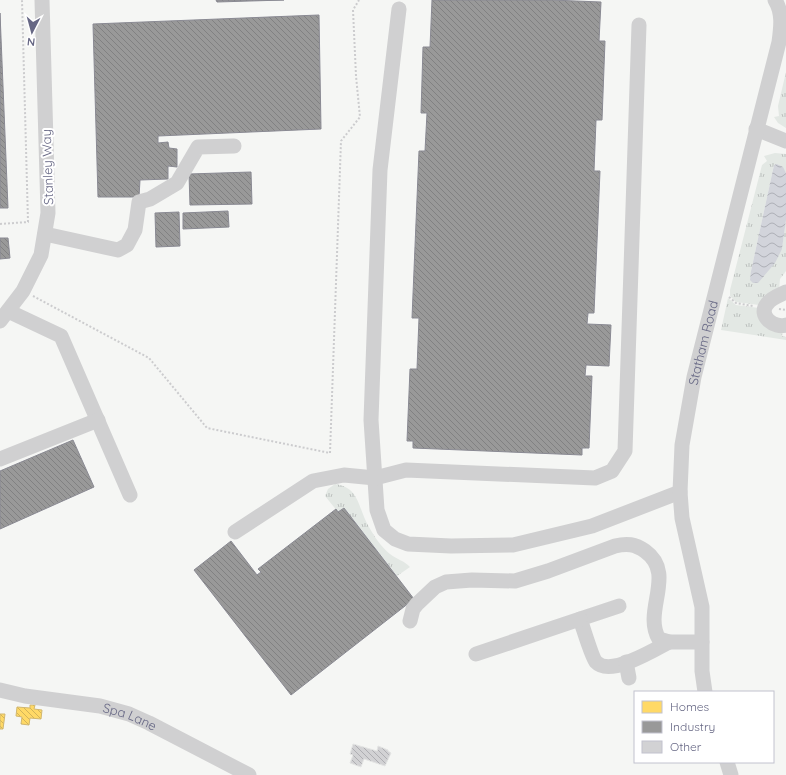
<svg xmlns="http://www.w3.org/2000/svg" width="786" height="775" font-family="Quicksand,sans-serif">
<defs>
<pattern id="grass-tufts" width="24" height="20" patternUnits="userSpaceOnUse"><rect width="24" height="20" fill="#e3e8e4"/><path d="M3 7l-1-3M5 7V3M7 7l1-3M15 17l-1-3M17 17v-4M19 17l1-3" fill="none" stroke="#bcc0be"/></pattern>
<pattern id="water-waves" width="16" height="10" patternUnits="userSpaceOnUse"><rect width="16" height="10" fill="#d2d4db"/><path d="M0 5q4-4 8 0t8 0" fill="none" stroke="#aeb0b7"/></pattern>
<pattern id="homes-back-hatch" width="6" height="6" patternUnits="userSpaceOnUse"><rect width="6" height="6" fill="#ffd966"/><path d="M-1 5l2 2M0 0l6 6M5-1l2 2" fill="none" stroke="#d2b45a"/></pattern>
<pattern id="industry-back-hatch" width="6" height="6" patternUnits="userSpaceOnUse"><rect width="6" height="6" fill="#999"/><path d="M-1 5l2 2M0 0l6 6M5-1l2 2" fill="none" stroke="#818182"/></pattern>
<pattern id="building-back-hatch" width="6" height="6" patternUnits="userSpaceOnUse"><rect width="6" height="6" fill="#d2d2d4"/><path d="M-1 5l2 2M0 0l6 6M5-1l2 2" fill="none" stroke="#aeaeb2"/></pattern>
</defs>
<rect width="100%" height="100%" fill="#f5f6f4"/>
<g fill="url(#grass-tufts)">
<polygon points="786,72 786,128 778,123 774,117 779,116 778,106"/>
<polygon points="775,153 786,154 786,173 782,167 777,164 774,165 751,271 782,249 786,219 786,271 780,279 779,290 759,305 736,302 730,296 730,290 762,165 767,161 764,156"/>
<polygon points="728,298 736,305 759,308 783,329 782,336 786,337 786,340 721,330"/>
<path d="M 335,484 C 360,487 358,509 369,527 C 374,536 381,547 390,554 C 396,559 405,561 410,567 L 397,576 L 344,508 L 338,512 L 325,496 L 328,489 Z"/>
</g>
<polygon fill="url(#water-waves)" points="777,164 783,167 786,173 786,220 782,249 775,263 758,283 753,283 750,280 751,271 774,165"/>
<g fill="url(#homes-back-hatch)" stroke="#d1b76f">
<polygon points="30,705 35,705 34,709 42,710 41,719 30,718 29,725 21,724 22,717 16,716 17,707 30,708"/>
<polygon points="0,714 5,714 3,729 0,729"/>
</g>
<g fill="url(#industry-back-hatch)" stroke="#8a8a93">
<polygon points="216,0 284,0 217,2"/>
<polygon points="432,0 551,0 601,2 599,41 605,41 602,120 596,120 594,171 600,171 594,313 588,313 587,324 611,325 609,366 586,365 585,376 592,376 589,448 582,448 582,455 413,448 413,441 407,441 410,369 417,369 419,318 412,318 419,151 425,151 427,113 421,113 423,47 430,47"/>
<polygon points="0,13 8,208 0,208"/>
<polygon points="319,15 321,129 158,136 158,143 168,142 169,148 177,149 177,167 168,166 168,179 140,180 139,197 98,197 93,24"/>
<polygon points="251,172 252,204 190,205 189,174"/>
<polygon points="228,211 229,227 183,229 183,213"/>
<polygon points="179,212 180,246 156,247 155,213"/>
<polygon points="0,238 8,238 10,258 0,259"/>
<polygon points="73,440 94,487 0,529 0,471"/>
<polygon points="344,508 414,599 291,695 194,570 231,541 257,575 261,572 258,569 336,509 338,512"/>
</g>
<polygon fill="url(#building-back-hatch)" stroke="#e4e5e4" points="353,744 377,751 378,746 388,750 388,751 391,753 385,766 364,759 361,767 350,763 353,755 350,754"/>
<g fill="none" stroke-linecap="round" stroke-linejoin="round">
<g stroke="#ccccce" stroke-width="2" stroke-dasharray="2 2" stroke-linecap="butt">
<polyline points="0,224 28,222 22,0"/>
<polyline points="33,296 149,358 207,428 330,453 341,141 360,117 356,76 353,10 359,0"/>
<polyline points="729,297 736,303 753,306"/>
<polyline points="779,309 786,310"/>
</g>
<g stroke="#d0d0d1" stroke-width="15">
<polyline points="399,9 380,170 371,420 377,510 384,530 395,539 408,544 451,546 513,545 592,526 680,492"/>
<polyline points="756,129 786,141"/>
<polyline points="45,234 118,250 127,245 135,230 139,202 150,199 177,183 198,147 234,146"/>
<path d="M 786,292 C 780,295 771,298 767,304 C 757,316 775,329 786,325"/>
<polyline points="8,311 61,336 130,495"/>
<polyline points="0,321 23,291 41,255 48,213 42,0"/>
<polyline points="0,459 98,420"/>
<polyline points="235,532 313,481 344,475 375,478 406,470 595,478 612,471 625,451 639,25"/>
<path d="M 619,606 L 580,619 C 583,627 592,658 596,662 C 610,677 654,650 669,642"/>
<path d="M 410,621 L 413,609 L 417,604 L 435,587 L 446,582 L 472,580 L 515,581 L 548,571 L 615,546 C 627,543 635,544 645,551 C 677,574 642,611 659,639 L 669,642 L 702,642"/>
<polyline points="476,654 580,619"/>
<polyline points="626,662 629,678"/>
<path id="s1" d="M 0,690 L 25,696 L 100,706 L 129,714 L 149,723 L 249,775"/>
<path id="s2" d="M 705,692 L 702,671 L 702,607 L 682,518 L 680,492 L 682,445 L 694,377 L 779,42 C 781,27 783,13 775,0"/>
<polyline points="727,762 731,775"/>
</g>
</g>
<g text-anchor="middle" stroke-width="4" stroke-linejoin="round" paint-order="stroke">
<g font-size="13" fill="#666784" stroke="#fff">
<text transform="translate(47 167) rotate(-92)" y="5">Stanley Way</text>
<text dy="5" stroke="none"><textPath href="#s2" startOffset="354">Statham Road</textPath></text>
<text dy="5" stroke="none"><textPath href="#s1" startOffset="133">Spa Lane</textPath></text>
</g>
</g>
<rect x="634" y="691" width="140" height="72" fill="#ffffff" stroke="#c2c2ce"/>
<rect x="642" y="701" width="20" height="12" fill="#ffd966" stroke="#c2c2ce"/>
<text x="670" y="711" font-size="12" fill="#666784">Homes</text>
<rect x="642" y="721" width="20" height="12" fill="#999999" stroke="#c2c2ce"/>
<text x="670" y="731" font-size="12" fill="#666784">Industry</text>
<rect x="642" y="741" width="20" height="12" fill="#d2d2d4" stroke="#c2c2ce"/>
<text x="670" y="751" font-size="12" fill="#666784">Other</text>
<g transform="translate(32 32) rotate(186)" stroke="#ffffff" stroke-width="3" paint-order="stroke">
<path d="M0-3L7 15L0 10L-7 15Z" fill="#666784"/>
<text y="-6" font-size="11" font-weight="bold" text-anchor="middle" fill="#666784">N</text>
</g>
</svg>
